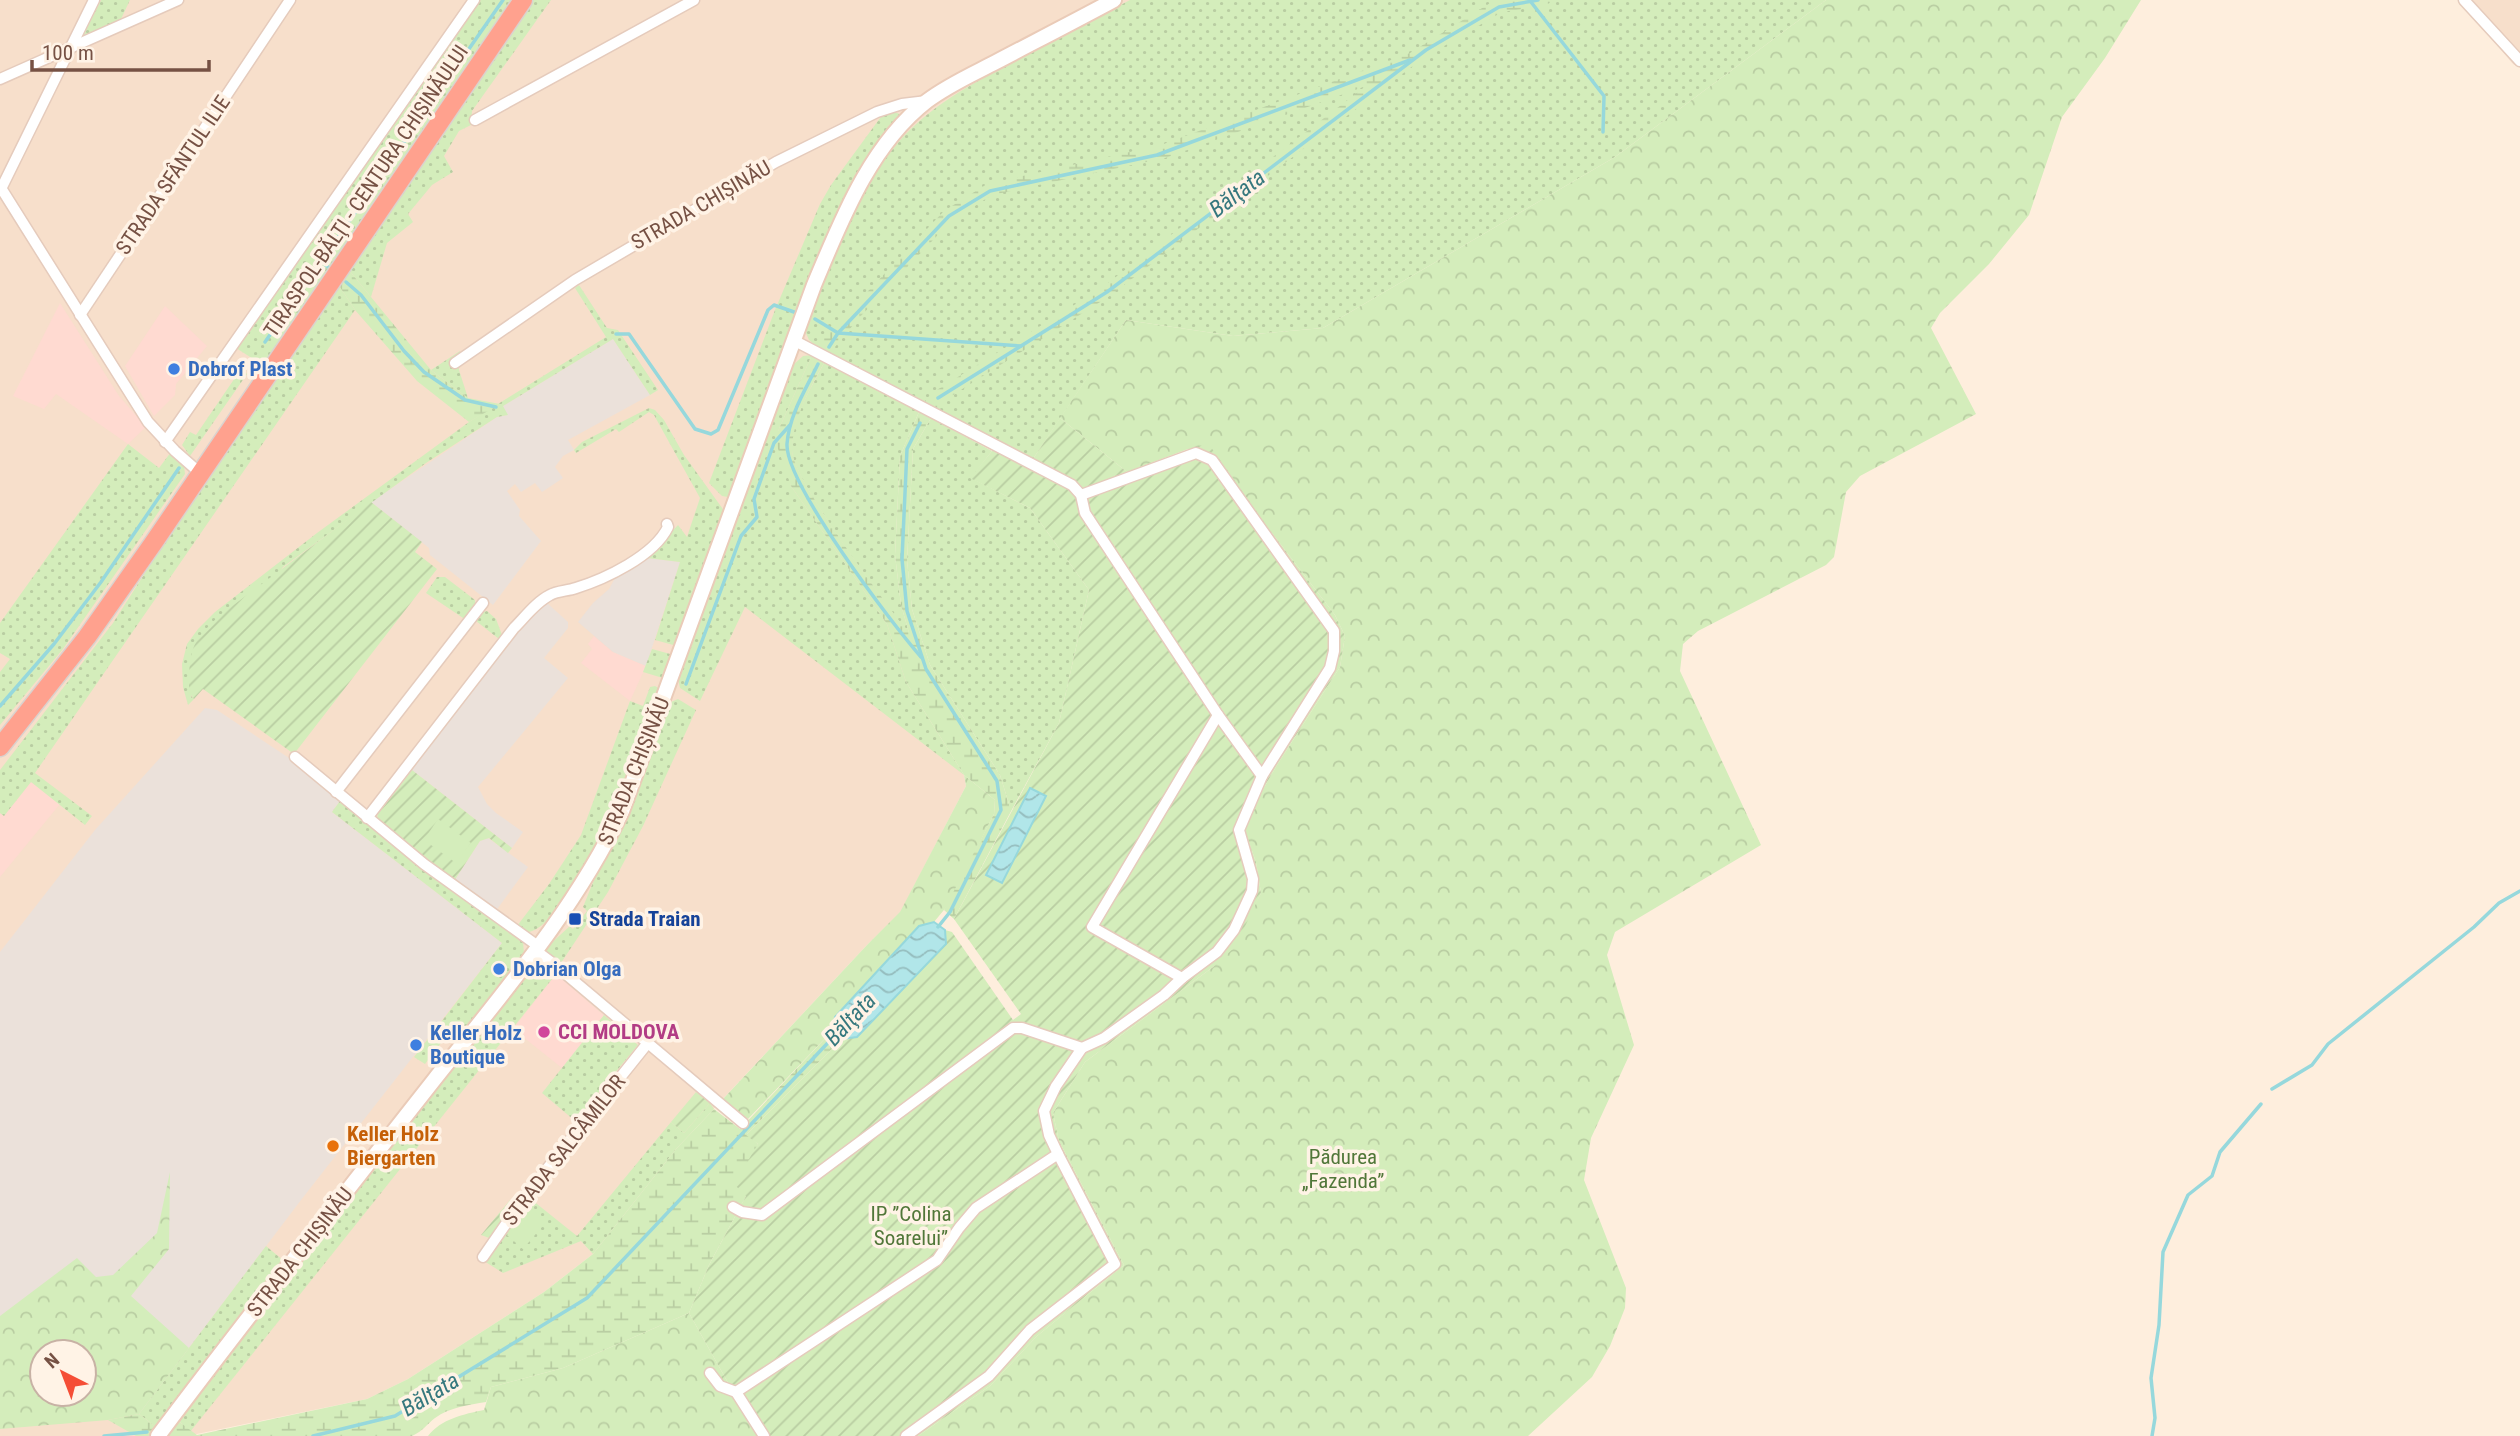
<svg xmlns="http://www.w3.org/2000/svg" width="2520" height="1436" font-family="'Roboto Condensed',sans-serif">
<defs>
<pattern id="grass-dots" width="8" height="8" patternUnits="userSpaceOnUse" patternTransform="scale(1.75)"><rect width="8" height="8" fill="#d4edbb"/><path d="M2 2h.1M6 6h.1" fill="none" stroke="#b9cda2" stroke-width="1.8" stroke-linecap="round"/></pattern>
<pattern id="forest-crowns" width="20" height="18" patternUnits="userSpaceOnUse" patternTransform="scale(1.75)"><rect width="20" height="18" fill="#d4edbb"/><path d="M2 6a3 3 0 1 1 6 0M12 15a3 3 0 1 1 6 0" fill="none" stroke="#b9cda2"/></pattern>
<pattern id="wetland-marsh" width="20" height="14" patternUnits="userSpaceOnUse" patternTransform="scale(1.75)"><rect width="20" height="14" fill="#d4edbb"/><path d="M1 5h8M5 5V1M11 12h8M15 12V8" fill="none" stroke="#b9cda2"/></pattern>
<pattern id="garden-furrows" width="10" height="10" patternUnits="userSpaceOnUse" patternTransform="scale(1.75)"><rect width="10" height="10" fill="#d4edbb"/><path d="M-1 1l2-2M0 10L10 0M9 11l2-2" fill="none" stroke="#b9cda2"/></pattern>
<pattern id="water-waves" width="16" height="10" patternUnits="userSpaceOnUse" patternTransform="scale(1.75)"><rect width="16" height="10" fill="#b1e6e9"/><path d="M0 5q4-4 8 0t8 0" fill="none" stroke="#95bdbe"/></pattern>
</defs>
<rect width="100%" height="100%" fill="#feeedd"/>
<g fill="#f7dfcb" fill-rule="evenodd">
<path d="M 0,0 L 1457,0 L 914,384 L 878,450 L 906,682 L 964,775 L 966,786 L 900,913 L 867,945 L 676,1149 L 593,1254 L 544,1292 L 408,1379 L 367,1399 L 187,1436 L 0,1436 ZM 42,1352 L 84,1352 L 84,1394 L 42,1394 Z"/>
<polygon points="2459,0 2520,0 2520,68 2513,64"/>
</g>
<g fill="#ffdad1">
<polygon points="60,303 119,396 146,427 128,444 56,394 44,409 13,396"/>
<polygon points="165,306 207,346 176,384 175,395 154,416 125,366"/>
<polygon points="594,636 613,652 646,666 630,701 581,663 592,649 588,644"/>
<polygon points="31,782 60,804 0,877 0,813 4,816"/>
<polygon points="556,974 638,1045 575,1121 542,1093 562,1068 513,1029"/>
</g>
<g fill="#ebe1da" fill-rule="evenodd">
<polygon points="613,339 650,395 568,440 574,450 563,456 555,467 563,478 542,492 535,483 521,492 515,484 507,491 520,510 519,516 541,541 493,605 430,555 429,548 371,502 497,417 507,415 503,406"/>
<polygon points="647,558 680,562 646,666 613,652 578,622 593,603 609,589 615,578"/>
<polygon points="546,602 568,622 568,628 544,658 568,678 478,787 487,804 496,813 523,832 512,848 412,770 522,626"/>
<path d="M 205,708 L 217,710 L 292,760 L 340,801 L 332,812 L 502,943 L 301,1200 L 139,1414 L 0,1409 L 0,952 L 95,830 ZM 42,1352 L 84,1352 L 84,1394 L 42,1394 Z"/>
<polygon points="488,838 528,867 495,912 456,884 456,878 480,841"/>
</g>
<g fill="url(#grass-dots)">
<polygon points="101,0 130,0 121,19 81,40"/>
<polygon points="479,0 516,0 264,366 236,348"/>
<polygon points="533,0 551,0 472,111 471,125 459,131 444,156 453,172 432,185 408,214 413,222 387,243 371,297 348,269"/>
<path d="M 1130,0 L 1826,0 L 1615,157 L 1323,328 L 1233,336 L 1126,320 L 1033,459 L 816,346 L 809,340 L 805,331 C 829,270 853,195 896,145 C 930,104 976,82 1022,57 C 1058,38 1094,19 1130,0 Z"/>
<polygon points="892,111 902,115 878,144 843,201 805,291 732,494 728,497 722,496 709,483 775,310 820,204 831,185 883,114"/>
<polygon points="338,284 355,310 35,773 92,816 85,825 31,782 4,816 0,813 0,770 113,623 200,487"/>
<polygon points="579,285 607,328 618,330 658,390 650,395 613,339 503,406 508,415 497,417 426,463 283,567 191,696 194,699 188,705 183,687 182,664 187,644 198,629 215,612 317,533 469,422 606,337 575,288"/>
<polygon points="460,351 459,370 468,398 431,370"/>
<polygon points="812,355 778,431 791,486 887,624 906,682 964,775 745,607 700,701 680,688 678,678 792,366 803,356"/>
<path d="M 825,361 L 919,412 L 900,456 L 895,555 L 901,605 L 910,636 C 888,606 793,481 792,451 C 791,418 811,389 825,361 Z"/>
<polygon points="241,369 247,374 190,456 182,445 190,432 196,435"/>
<polygon points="649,408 655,410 664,420 684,455 725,512 677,646 655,640 680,562 647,558 678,525 687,537 700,498 654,415 649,412 619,432 616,429 576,453 574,450 582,442"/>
<polygon points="931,418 992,451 971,478 1030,508 1089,590 1059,723 1009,815 1009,804 1000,775 930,665 912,609 907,560 913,449"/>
<polygon points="128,444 159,468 171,452 184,465 185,474 63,649 0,725 0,672 10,659 0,653 0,623"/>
<polygon points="437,577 445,577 475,600 475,608 466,620 426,593"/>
<polygon points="487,611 496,619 502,635 499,639 476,621 483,612"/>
<polygon points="652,649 674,655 666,679 643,672"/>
<path d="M 655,686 L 660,689 C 646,728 634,767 617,805 C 606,831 555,933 527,932 L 517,926 L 549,884 L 581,835 L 630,701 L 643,706 L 650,687 Z"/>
<polygon points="678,699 696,710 643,826 608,892 561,963 546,952 548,946 570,926 573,929 587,911 583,907 594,880 624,824 671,702"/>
<polygon points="340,801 452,890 523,941 524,954 461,1033 450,1031 425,1064 414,1057 502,943 332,812"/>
<polygon points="536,959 556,974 190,1432 179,1421"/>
<polygon points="604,1015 638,1045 575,1121 542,1093"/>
<polygon points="710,1103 714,1109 676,1149 593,1254 581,1241 503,1273 484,1261 532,1200 577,1236 671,1122 684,1133"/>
<polygon points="266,1246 284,1261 156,1427 139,1414"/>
</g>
<g fill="url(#forest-crowns)" fill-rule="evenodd">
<polygon points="1826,0 2141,0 2105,58 2062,117 2029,215 1989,264 1940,313 1931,328 1976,414 1860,476 1846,492 1834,557 1826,565 1698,631 1683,644 1680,671 1761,845 1615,932 1607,955 1634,1045 1591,1138 1584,1180 1626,1288 1625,1308 1610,1346 1592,1377 1528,1436 918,1436 990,1386 1037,1336 1124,1265 1059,1141 1053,1113 1085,1062 1213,967 1248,918 1261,893 1256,862 1245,831 1261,793 1277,765 1340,667 1345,636 1335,615 1272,533 1188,449 1127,472 1060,418 1126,320 1233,336 1323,328 1615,157"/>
<polygon points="964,775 995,800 994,814 948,905 934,922 919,926 835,1017 833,1030 748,1119 723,1099 867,945 900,912 966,786"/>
<path d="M 170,1172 L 169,1249 L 131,1296 L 189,1348 L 139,1414 L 108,1420 L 0,1429 L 0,1316 L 77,1258 L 96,1277 L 113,1275 L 157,1233 ZM 42,1352 L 84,1352 L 84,1394 L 42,1394 Z"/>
<path d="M 689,1313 L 736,1397 L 761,1436 L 428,1436 C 441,1419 464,1414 484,1410 L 491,1387 L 563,1368 Z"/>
</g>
<g fill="url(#wetland-marsh)">
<polygon points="1495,0 1555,0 1544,6 1502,12 1422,59 1108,297 945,400 937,409 924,402 932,393 1100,289 1366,86 1165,158 992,195 951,221 859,318 830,353 816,346 944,211 987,184 1161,145 1410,53"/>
<polygon points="348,269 431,370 468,398 500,404 469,422 417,381 355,310 338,284"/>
<path d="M 812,355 L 825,361 C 810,389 793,417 792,450 C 792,479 887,605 909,633 L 901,605 L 895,555 L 900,456 L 919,412 L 931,418 L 913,449 L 907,560 L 912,609 L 930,665 L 1000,775 L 1009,804 L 1009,815 L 954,919 L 944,910 L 994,814 L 995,800 L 964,775 L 906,682 L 887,624 L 791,486 L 777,446 L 778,431 Z"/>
<path d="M 833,1030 L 842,1039 L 747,1134 L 758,1144 L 746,1196 L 709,1265 L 689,1313 L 563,1368 L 491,1387 L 486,1402 C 469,1405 450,1407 435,1418 C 427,1424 423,1431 412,1436 L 167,1436 L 178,1421 L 197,1435 L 367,1399 L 408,1379 L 544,1292 L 593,1254 L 676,1149 L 714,1109 L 740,1129 Z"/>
<polygon points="139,1414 156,1427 149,1436 136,1436 108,1420"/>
</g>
<g fill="url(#garden-furrows)">
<polygon points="1060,418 1127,472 1208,443 1272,533 1335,615 1345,636 1340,667 1277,765 1261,793 1245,831 1256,862 1261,893 1235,947 1213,967 1085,1062 1053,1113 1059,1141 1124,1265 1037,1336 990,1386 918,1436 761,1436 736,1397 689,1313 709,1265 746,1196 734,1184 758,1144 746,1135 842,1039 857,1037 946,944 945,930 952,932 1013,1020 1021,1014 954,919 1059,723 1089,590 1030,508 970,478 992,451 998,440 1033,459"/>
<path d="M 371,502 L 422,542 L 415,552 L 437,569 L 294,754 L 203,689 L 194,699 C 188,692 189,686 189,678 C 190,644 196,639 219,616 Z"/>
<polygon points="412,770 512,848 508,853 489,838 480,841 456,878 456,884 376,821 378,814"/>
<polygon points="696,1092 710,1103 684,1133 671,1122"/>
<polygon points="510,1200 515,1206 492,1239 481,1235"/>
</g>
<g fill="#d4edbb">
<polygon points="438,819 471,843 456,863 424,840"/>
<polygon points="530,1208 546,1222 523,1249 507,1235"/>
</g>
<g fill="url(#water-waves)" stroke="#96d8dc" stroke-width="2">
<polygon points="1030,788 1046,796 1002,883 986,875"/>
<polygon points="934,922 945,930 946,944 857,1037 842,1039 833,1030 835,1017 919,926"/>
</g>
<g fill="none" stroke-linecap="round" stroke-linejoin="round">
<g stroke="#96d8dc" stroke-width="3.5">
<polyline points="1531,2 1604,96 1603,132"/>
<polyline points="321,261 328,267"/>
<polyline points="346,282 361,295 404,351 424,372 465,400 496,407"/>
<polyline points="815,319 838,333 1021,346"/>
<polyline points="616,334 629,334 695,429 711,434 718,430 768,310 774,305 794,312"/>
<polyline points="265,342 503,0"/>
<polyline points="829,347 838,333 949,216 990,191 1157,155 1410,60"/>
<path d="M 818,364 C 806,389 789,415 787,444 C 785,483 892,624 921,657"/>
<polyline points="938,398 1107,292 1426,50 1499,7 1538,0"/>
<polyline points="920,423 907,449 902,559 907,611 926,669 997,781 1001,810 950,912 938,927"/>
<polyline points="686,684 741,536 757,517 754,499 774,443 790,425"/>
<polyline points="0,706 54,644 101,582 179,468"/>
<polyline points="2272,1089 2312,1065 2328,1044 2474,927 2499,903 2520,891"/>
<polyline points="104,1436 147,1432"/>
<polyline points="313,1436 395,1416 587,1298 839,1031"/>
<polyline points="2152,1436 2155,1418 2151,1378 2159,1325 2163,1252 2188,1195 2212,1176 2220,1152 2261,1104"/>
</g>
<g stroke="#e5cbbc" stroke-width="13">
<g id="street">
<polyline points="2464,0 2520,61"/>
<polyline points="0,79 178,0"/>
<polyline points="475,120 694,0"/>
<polyline points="1,188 148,422 175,451 200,473"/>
<polyline points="0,191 94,0"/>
<polyline points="80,315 290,0"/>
<polyline points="795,341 1072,485 1081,495 1085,513 1218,715 1262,776 1239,830 1253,879 1252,891 1234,930 1217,952 1182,978"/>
<polyline points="455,363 575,280 776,162 877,112 902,104 927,101"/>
<polyline points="165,442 474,0"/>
<polyline points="1081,495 1196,453 1212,460 1334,631 1334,651 1330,668 1262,776"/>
<polyline points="295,757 424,864 538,946"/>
<polyline points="336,792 483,603"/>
<path d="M 367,818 L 514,628 C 525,617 536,602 550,595 C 557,591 567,591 576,588 C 605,579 654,556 668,527 L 667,524"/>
<polyline points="535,950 555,965 743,1123"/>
<polyline points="733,1207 742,1212 762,1215 1013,1028 1022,1028 1082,1048"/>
<polyline points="483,1257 526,1195 647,1044"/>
<polyline points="710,1373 720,1386 736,1392 937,1260 959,1228 976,1208 1058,1154 1049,1135 1044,1111 1056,1086 1082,1048 1104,1038 1164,995 1182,978 1092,927 1218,715"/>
<polyline points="736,1392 764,1436"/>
<polyline points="906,1436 989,1376 1030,1330 1115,1264 1058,1154"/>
</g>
</g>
<g stroke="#eacbb8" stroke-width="18">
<path id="secondary" d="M 158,1436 C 248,1316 341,1198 434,1080 C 502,994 575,910 622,811 L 814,285 C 841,221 870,145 927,101 C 948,85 973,74 996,62 C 1036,41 1075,21 1114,0"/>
</g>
<g stroke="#dbd2ce" stroke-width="21">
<polyline id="highway" points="0,747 87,637 154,542 523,0"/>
</g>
<use href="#street" stroke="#fff" stroke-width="10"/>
<use href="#secondary" stroke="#fff" stroke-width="14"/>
<use href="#highway" stroke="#ffa18e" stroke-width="18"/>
</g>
<g fill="#3f7fe0" stroke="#fff3e6" stroke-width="2.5">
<circle cx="174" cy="369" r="7"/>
<circle cx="499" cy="969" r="7"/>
<circle cx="416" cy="1045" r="7"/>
</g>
<rect fill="#1a4fb4" stroke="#fff3e6" stroke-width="2.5" x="568" y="912" width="14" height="14" rx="3.5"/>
<circle fill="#d1479c" stroke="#fff3e6" stroke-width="2.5" cx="544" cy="1032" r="7"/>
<circle fill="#e8710a" stroke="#fff3e6" stroke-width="2.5" cx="333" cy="1146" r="7"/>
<g text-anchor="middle" stroke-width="7" stroke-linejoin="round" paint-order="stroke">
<g font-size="21" fill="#765144" stroke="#fff3e6">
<text transform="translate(173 175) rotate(-56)" y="7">STRADA SFÂNTUL ILIE</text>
<text transform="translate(366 191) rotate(-56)" y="7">TIRASPOL-BĂLŢI - CENTURA CHIȘINĂULUI</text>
<text transform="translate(701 205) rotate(-30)" y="7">STRADA CHIȘINĂU</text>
<text transform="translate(634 771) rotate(-68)" y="7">STRADA CHIȘINĂU</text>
<text transform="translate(564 1150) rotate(-52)" y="7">STRADA SALCÂMILOR</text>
<text transform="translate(300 1252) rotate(-52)" y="7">STRADA CHIȘINĂU</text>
</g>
<g font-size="21" font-weight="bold" fill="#366cbe" stroke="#fff3e6" text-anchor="start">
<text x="188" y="376">Dobrof Plast</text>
<text x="513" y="976">Dobrian Olga</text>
<text x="430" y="1040">Keller Holz<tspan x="430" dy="24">Boutique</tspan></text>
</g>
<g font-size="21" font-weight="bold" fill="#164399" stroke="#fff3e6" text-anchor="start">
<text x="589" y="926">Strada Traian</text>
</g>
<g font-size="21" font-weight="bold" fill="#b23c85" stroke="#fff3e6" text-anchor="start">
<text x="558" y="1039">CCI MOLDOVA</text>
</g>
<g font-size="21" font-weight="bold" fill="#c56008" stroke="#fff3e6" text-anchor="start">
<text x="347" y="1141">Keller Holz<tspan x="347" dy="24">Biergarten</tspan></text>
</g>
<g font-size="21" fill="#517739" stroke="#fff3e6">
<text x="1343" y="1164">Pădurea<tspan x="1343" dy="24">„Fazenda”</tspan></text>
<text x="911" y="1221">IP ”Colina<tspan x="911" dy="24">Soarelui”</tspan></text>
</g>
<g font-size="23" font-style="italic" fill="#36787e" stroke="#fff3e6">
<text transform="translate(1237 193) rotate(-37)" y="8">Bălţata</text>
<text transform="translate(850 1019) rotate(-47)" y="8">Bălţata</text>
<text transform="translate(430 1394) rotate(-31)" y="8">Bălţata</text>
</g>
</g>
<g transform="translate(63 1373) rotate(318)"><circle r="33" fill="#fff3e6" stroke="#c8b2a5" stroke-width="2"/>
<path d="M0-5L12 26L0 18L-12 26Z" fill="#f54e36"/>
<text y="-10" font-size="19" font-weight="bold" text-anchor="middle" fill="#765144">N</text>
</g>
<path d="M32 60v10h177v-10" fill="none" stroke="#765144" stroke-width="3.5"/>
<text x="42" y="60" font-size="21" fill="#765144" stroke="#fff3e6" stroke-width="5" paint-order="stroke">100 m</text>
</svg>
